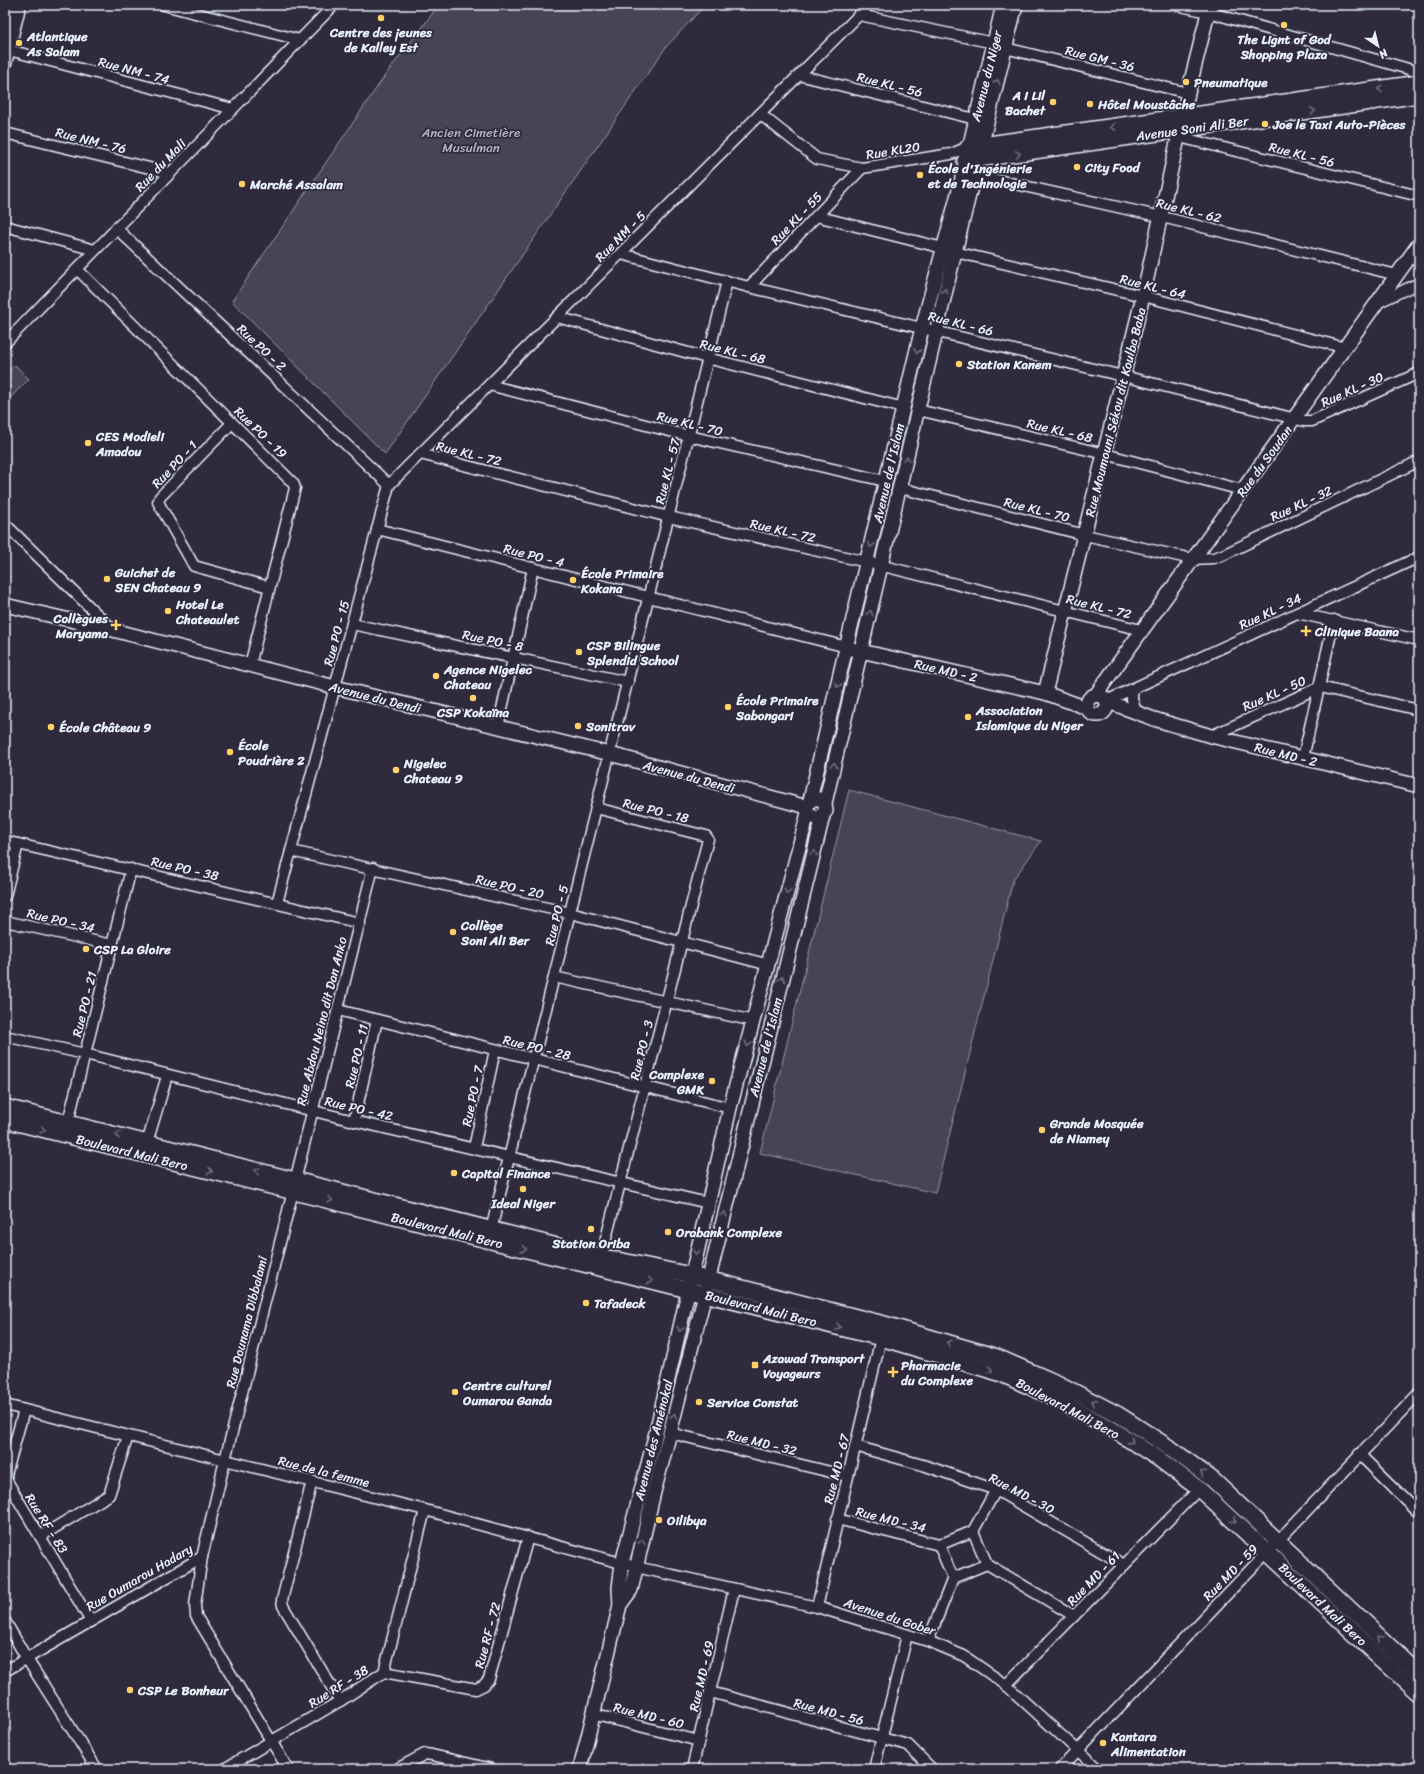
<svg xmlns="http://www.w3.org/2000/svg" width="1424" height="1774" font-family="Sriracha,sans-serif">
<rect width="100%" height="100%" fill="#2f2a3d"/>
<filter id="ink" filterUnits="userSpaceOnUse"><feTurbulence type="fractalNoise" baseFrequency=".025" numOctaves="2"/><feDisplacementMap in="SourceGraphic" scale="8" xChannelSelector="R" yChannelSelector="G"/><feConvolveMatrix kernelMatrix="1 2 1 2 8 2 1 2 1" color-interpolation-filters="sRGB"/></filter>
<g filter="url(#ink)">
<g fill="#464455" stroke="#979aa6">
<polygon points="439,5 705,5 666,47 385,454 232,301 386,74"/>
<polygon points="15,365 29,379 5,403 5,374"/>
<polygon points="849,790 1041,841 1013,880 935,1193 760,1153"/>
</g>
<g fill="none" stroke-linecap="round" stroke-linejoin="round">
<g stroke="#e8f1f8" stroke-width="13">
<g id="street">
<polyline points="164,5 300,40"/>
<polyline points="1176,5 1208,12 1419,72"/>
<polyline points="859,15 994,43"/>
<polyline points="1005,48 1188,93"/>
<polyline points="5,49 233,109"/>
<polyline points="799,75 975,119"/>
<polyline points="760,114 817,159 862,168 951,154 968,147"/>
<polyline points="5,133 170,173"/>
<polyline points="1179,137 1419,196"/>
<polyline points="975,175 1162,217 1397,275"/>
<polyline points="816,216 943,248"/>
<polyline points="5,226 95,250"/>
<polyline points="116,228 389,485"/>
<polyline points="955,252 1143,296 1346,348"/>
<polyline points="621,254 749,287 1123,376 1304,421 1312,421 1419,373"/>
<polyline points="77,269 293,483 295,488 250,665"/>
<polyline points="749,287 862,168"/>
<polyline points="1377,303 1419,283"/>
<polyline points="557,317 707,358 904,408"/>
<polyline points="5,343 334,5"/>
<polyline points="489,385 689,436 885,481"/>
<polyline points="918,410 1105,454 1242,490"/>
<polyline points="232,423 160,497 158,502 194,566 269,587"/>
<polyline points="420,454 669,517 867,562 1141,630"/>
<polyline points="389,485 869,5"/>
<polyline points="900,488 1085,535 1192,559 1214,558 1225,554 1419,461"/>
<polyline points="5,524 113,630"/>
<polyline points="377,529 847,647"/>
<polyline points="1297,613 1419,640"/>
<polyline points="352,624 628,682"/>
<polyline points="1132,689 1132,699 1136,712"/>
<polyline points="1106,701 1419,557"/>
<polyline points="498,727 533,568"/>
<polyline points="1211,736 1320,687 1419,710"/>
<polyline points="1303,758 1334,620"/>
<polyline points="596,808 706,836 708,839 600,1262"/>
<polyline points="5,841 360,923"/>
<polyline points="291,851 570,913 769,965"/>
<polyline points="5,896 18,844"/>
<polyline points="277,903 389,485"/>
<polyline points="5,921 112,945"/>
<polyline points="554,977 754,1021"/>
<polyline points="338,1010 730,1108"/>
<polyline points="5,1036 85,1054 354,1121 708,1203"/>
<polyline points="354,1121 377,1020"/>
<polyline points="68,1122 131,869"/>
<polyline points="147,1143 167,1076"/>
<polyline points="474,1148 495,1050"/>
<polyline points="295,1181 373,868"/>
<polyline points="490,1234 727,281"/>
<polyline points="5,1405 425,1510 636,1567 817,1607 928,1641 964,1656 1006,1685 1098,1769"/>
<polyline points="24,1410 6,1475 7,1481 90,1620"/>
<polyline points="670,1433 847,1476"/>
<polyline points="855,1446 926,1466 996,1490 1124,1565"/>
<polyline points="1359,1454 1419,1513"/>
<polyline points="312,1481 282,1600 283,1606 340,1701"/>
<polyline points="837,1519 939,1545"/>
<polyline points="41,1536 109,1495 128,1436"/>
<polyline points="202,1557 195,1605 196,1616 288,1769"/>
<polyline points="987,1564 1074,1616"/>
<polyline points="953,1578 987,1564 973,1531"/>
<polyline points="817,1607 881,1338"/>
<polyline points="5,1621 27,1659 97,1769"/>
<polyline points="928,1641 953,1578 939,1545 973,1531 996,1490"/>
<polyline points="5,1671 202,1557 225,1460 293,1191"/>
<polyline points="384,1672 476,1689 484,1685 489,1679 528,1537"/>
<polyline points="1006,1685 1199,1489"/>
<polyline points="710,1692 908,1745 932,1769"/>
<polyline points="592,1714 699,1741"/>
<polyline points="224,1769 340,1701 384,1672 425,1510"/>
<polyline points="397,1769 425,1754 432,1755 492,1769"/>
<polyline points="692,1769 734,1589"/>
<polyline points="874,1769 907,1635"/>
<polyline points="1060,1769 1419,1393"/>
</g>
</g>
<g stroke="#e8f1f8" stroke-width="16">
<g id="secondary">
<polyline points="5,9 6,5"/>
<polyline points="5,62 19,5"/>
<polyline points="5,605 113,630 335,687 610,754 807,807"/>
<polyline points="852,649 1045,693 1087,708"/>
<polyline points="1045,693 1143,296 1188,93 1210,5"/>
<circle cx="1097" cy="705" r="10"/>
<polyline points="1095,696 1419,244"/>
<polyline points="1106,701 1154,719 1211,736 1419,786"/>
<polyline points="810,800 922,328 960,186 1003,5"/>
<path d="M 825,803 L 820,799 L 812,799 L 807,805 C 806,813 811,818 818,818 L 826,811 L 825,803 L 955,252 L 1016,5"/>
<polyline points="620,1605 619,1588 622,1563 654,1441 730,1108 808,813"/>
<polyline points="580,1769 620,1605 631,1590 654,1492 670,1433 705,1294 823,816"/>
</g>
</g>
<g stroke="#e8f1f8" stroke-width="18">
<g id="primary">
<polyline points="968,147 1419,83"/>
<polyline points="965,161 1419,95"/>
<polyline points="5,1107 593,1255 691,1275 884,1324 997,1357 1059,1384 1119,1415 1173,1450 1213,1480 1419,1674"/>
<polyline points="5,1120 881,1338 999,1373 1053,1397 1112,1429 1159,1459 1199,1489 1419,1694"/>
</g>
</g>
<use href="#street" stroke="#2f2a3d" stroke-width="10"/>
<use href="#secondary" stroke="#2f2a3d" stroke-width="13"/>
<use href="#primary" stroke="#2f2a3d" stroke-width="15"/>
</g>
<defs><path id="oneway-chevron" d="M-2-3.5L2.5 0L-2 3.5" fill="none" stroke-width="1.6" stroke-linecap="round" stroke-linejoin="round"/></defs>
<g stroke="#70707e">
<use href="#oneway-chevron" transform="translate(997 82) rotate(-77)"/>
<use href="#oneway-chevron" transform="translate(1380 89) rotate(172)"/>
<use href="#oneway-chevron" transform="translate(1313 111) rotate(-8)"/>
<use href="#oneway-chevron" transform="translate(1113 127) rotate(172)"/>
<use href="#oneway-chevron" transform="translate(1018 154) rotate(-9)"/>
<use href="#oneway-chevron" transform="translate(945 291) rotate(-77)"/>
<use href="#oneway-chevron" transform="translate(917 351) rotate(103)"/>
<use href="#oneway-chevron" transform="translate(907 459) rotate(-77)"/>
<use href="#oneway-chevron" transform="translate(871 545) rotate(103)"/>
<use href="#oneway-chevron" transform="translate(870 613) rotate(-76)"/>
<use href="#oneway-chevron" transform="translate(838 685) rotate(103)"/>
<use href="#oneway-chevron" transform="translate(834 765) rotate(-77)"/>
<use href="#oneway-chevron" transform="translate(814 853) rotate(-76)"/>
<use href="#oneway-chevron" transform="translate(787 891) rotate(104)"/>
<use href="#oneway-chevron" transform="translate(782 979) rotate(-76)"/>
<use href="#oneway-chevron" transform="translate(748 1044) rotate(106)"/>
<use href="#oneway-chevron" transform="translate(43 1130) rotate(14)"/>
<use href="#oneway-chevron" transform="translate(118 1135) rotate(-165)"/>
<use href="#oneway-chevron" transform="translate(210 1171) rotate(14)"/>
<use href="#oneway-chevron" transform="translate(257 1171) rotate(-166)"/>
<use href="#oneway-chevron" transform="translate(330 1200) rotate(14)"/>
<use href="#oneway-chevron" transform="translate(724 1214) rotate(-76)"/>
<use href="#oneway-chevron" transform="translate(524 1249) rotate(14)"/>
<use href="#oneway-chevron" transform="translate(696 1252) rotate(102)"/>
<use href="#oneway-chevron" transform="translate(650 1281) rotate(14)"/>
<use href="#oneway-chevron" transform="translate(838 1327) rotate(14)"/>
<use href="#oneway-chevron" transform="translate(680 1329) rotate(103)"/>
<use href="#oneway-chevron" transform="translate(949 1343) rotate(-164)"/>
<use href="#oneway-chevron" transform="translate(990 1370) rotate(16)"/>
<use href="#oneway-chevron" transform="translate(1094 1402) rotate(-152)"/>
<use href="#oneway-chevron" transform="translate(674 1416) rotate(-77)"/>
<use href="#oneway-chevron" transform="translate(1131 1441) rotate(33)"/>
<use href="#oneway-chevron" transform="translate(1203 1473) rotate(-144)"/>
<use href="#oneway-chevron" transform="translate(1234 1520) rotate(43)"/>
<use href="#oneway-chevron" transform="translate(642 1542) rotate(-77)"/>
<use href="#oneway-chevron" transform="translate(1380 1638) rotate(-137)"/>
</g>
</g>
<g fill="#ffd166" stroke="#2f2a3d" stroke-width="1.5">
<circle cx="381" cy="18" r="4"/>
<circle cx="1284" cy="25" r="4"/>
<circle cx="19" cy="43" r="4"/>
<circle cx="1186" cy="82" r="4"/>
<circle cx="1053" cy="102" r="4"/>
<circle cx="1090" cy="104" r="4"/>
<circle cx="1265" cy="124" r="4"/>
<circle cx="1077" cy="167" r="4"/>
<circle cx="920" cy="175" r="4"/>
<circle cx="242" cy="184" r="4"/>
<circle cx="959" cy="364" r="4"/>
<circle cx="88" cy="443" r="4"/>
<circle cx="107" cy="579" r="4"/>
<circle cx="573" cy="580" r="4"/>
<circle cx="168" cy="611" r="4"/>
<path d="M114 619h4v4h4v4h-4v4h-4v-4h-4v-4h4z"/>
<path d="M1304 625h4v4h4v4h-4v4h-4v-4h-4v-4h4z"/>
<circle cx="579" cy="652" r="4"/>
<circle cx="436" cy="676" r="4"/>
<circle cx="473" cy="698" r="4"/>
<circle cx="728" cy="707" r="4"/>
<circle cx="968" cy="717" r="4"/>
<circle cx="578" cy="726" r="4"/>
<circle cx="51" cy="727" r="4"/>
<circle cx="230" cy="752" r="4"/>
<circle cx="396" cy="770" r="4"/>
<circle cx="453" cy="932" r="4"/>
<circle cx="86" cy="949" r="4"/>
<circle cx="712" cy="1081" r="4"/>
<circle cx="1042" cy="1130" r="4"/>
<circle cx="454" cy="1173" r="4"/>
<circle cx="523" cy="1189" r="4"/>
<circle cx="591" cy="1229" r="4"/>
<circle cx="668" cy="1232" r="4"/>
<circle cx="586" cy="1303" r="4"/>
<rect x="751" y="1361" width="8" height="8" rx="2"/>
<path d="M891 1366h4v4h4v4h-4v4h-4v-4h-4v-4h4z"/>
<circle cx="455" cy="1392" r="4"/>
<circle cx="699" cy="1402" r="4"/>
<circle cx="659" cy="1520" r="4"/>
<circle cx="130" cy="1690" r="4"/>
<circle cx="1103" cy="1743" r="4"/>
</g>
<g text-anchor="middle" stroke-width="3.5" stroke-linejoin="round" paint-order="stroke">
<g font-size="13" font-weight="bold" fill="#e8f1f8" stroke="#2f2a3d" text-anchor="start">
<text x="381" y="37" text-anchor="middle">Centre des jeunes<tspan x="381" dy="15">de Kalley Est</tspan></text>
<text x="27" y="41">Atlantique<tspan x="27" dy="15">As Salam</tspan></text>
<text x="1284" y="44" text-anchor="middle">The Lignt of God<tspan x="1284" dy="15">Shopping Plaza</tspan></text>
<text x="1194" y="87">Pneumatique</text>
<text x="1045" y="100" text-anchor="end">A I Lil<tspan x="1045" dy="15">Bachet</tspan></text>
<text x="1098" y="109">Hôtel Moustâche</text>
<text x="1273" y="129">Joe le Taxi Auto-Pièces</text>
<text x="1085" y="172">City Food</text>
<text x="928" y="173">École d'Ingénierie<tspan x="928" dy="15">et de Technologie</tspan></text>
<text x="250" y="189">Marché Assalam</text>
<text x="967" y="369">Station Kanem</text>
<text x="96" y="441">CES Modieli<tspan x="96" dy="15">Amadou</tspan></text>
<text x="115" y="577">Guichet de<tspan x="115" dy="15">SEN Chateau 9</tspan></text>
<text x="581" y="578">École Primaire<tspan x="581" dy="15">Kokana</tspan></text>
<text x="176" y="609">Hotel Le<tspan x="176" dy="15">Chateaulet</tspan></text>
<text x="108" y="623" text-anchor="end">Collègues<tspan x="108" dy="15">Maryama</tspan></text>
<text x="1315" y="636">Clinique Baana</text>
<text x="587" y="650">CSP Bilingue<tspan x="587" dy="15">Splendid School</tspan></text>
<text x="444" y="674">Agence Nigelec<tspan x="444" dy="15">Chateau</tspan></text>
<text x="736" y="705">École Primaire<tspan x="736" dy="15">Sabongari</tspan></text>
<text x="976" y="715">Association<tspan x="976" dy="15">Islamique du Niger</tspan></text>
<text x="473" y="717" text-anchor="middle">CSP Kokaïna</text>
<text x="586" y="731">Sonitrav</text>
<text x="59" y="732">École Château 9</text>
<text x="238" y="750">École<tspan x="238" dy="15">Poudrière 2</tspan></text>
<text x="404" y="768">Nigelec<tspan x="404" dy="15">Chateau 9</tspan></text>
<text x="461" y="930">Collège<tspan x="461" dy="15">Soni Ali Ber</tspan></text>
<text x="94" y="954">CSP La Gloire</text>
<text x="704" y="1079" text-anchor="end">Complexe<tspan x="704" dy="15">GMK</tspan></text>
<text x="1050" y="1128">Grande Mosquée<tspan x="1050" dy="15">de Niamey</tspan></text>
<text x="462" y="1178">Capital Finance</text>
<text x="523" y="1208" text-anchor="middle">Ideal Niger</text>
<text x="676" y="1237">Orabank Complexe</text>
<text x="591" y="1248" text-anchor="middle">Station Oriba</text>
<text x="594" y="1308">Tafadeck</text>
<text x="763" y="1363">Azawad Transport<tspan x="763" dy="15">Voyageurs</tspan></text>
<text x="901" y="1370">Pharmacie<tspan x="901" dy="15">du Complexe</tspan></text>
<text x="463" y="1390">Centre culturel<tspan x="463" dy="15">Oumarou Ganda</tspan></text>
<text x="707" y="1407">Service Constat</text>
<text x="667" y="1525">Oilibya</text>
<text x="138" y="1695">CSP Le Bonheur</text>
<text x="1111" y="1741">Kantara<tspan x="1111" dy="15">Alimentation</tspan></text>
</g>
<g font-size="13" fill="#e8f1f8" stroke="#2f2a3d">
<text transform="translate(1100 58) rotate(14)" y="5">Rue GM - 36</text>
<text transform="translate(134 70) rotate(15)" y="5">Rue NM - 74</text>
<text transform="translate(986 76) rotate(-76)" y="5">Avenue du Niger</text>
<text transform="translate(890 84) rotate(14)" y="5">Rue KL - 56</text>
<text transform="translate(1192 128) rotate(-8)" y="5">Avenue Soni Ali Ber</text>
<text transform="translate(91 140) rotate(14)" y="5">Rue NM - 76</text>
<text transform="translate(893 150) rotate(-9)" y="5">Rue KL20</text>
<text transform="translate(1302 154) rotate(14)" y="5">Rue KL - 56</text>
<text transform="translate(160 165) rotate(-46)" y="5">Rue du Mali</text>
<text transform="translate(1189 210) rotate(14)" y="5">Rue KL - 62</text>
<text transform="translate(796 218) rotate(-46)" y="5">Rue KL - 55</text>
<text transform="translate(620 236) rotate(-45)" y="5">Rue NM - 5</text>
<text transform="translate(1153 286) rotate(14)" y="5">Rue KL - 64</text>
<text transform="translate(961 323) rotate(14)" y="5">Rue KL - 66</text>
<text transform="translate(262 347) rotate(43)" y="5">Rue PO - 2</text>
<text transform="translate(733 351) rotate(14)" y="5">Rue KL - 68</text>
<text transform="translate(1352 389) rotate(-24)" y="5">Rue KL - 30</text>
<text transform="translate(1115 412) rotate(-76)" y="5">Rue Moumouni Sékou dit Koulba Baba</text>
<text transform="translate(690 423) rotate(14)" y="5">Rue KL - 70</text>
<text transform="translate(1060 430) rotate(13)" y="5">Rue KL - 68</text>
<text transform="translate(261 432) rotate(44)" y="5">Rue PO - 19</text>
<text transform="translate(469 453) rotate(14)" y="5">Rue KL - 72</text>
<text transform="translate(1264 461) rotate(-54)" y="5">Rue du Soudan</text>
<text transform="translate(174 464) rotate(-47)" y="5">Rue PO - 1</text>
<text transform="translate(667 471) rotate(-76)" y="5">Rue KL - 57</text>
<text transform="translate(888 473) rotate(-77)" y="5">Avenue de l'Islam</text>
<text transform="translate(1301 503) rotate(-25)" y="5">Rue KL - 32</text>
<text transform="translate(1037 509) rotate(14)" y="5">Rue KL - 70</text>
<text transform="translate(783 530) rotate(13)" y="5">Rue KL - 72</text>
<text transform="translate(534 555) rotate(14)" y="5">Rue PO - 4</text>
<text transform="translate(1099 606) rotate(14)" y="5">Rue KL - 72</text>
<text transform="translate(1270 611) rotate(-25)" y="5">Rue KL - 34</text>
<text transform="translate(336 633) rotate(-75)" y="5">Rue PO - 15</text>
<text transform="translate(493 640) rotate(12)" y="5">Rue PO - 8</text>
<text transform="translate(946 670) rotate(13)" y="5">Rue MD - 2</text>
<text transform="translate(1274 693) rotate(-24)" y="5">Rue KL - 50</text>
<text transform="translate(375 697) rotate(14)" y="5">Avenue du Dendi</text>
<text transform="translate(1286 754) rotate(14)" y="5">Rue MD - 2</text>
<text transform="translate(689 776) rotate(15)" y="5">Avenue du Dendi</text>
<text transform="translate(656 810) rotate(14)" y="5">Rue PO - 18</text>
<text transform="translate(185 868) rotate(13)" y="5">Rue PO - 38</text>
<text transform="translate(510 886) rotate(13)" y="5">Rue PO - 20</text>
<text transform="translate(556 915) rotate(-76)" y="5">Rue PO - 5</text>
<text transform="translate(61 920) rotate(13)" y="5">Rue PO - 34</text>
<text transform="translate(84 1004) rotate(-76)" y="5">Rue PO - 21</text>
<text transform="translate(321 1021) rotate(-76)" y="5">Rue Abdou Neino dit Dan Anko</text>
<text transform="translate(537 1047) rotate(14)" y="5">Rue PO - 28</text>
<text transform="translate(765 1047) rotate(-76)" y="5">Avenue de l'Islam</text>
<text transform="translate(641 1050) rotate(-76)" y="5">Rue PO - 3</text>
<text transform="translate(356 1056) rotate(-77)" y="5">Rue PO - 11</text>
<text transform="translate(472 1096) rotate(-78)" y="5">Rue PO - 7</text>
<text transform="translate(359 1108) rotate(13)" y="5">Rue PO - 42</text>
<text transform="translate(132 1152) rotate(14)" y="5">Boulevard Mali Bero</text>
<text transform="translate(447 1230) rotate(14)" y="5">Boulevard Mali Bero</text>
<text transform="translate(761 1308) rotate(14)" y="5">Boulevard Mali Bero</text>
<text transform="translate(246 1322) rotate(-76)" y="5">Rue Dounama Dibbalami</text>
<text transform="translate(1068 1408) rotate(28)" y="5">Boulevard Mali Bero</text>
<text transform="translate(653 1440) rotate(-76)" y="5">Avenue des Aménokal</text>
<text transform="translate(762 1442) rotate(14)" y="5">Rue MD - 32</text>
<text transform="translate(836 1469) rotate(-76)" y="5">Rue MD - 67</text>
<text transform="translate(324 1471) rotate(14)" y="5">Rue de la femme</text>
<text transform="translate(1022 1493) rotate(28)" y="5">Rue MD - 30</text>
<text transform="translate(891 1519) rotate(14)" y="5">Rue MD - 34</text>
<text transform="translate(47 1523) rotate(58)" y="5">Rue RF - 83</text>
<text transform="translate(1230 1572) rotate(-46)" y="5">Rue MD - 59</text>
<text transform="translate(139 1577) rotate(-30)" y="5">Rue Oumarou Hadary</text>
<text transform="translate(1093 1578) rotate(-46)" y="5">Rue MD - 61</text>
<text transform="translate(1323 1604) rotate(43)" y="5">Boulevard Mali Bero</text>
<text transform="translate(890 1616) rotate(18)" y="5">Avenue du Gober</text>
<text transform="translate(487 1635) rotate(-75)" y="5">Rue RF - 72</text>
<text transform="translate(701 1676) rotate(-77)" y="5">Rue MD - 69</text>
<text transform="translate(338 1686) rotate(-32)" y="5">Rue RF - 38</text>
<text transform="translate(829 1711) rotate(15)" y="5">Rue MD - 56</text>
<text transform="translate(649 1715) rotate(14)" y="5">Rue MD - 60</text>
</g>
<g font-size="13" fill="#afb4bf" stroke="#2f2a3d">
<text x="471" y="137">Ancien Cimetière<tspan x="471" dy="15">Musulman</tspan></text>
</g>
</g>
<rect width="1424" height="1774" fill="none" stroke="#2f2a3d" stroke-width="20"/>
<rect x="10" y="10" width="1404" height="1754" fill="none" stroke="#e8f1f8" stroke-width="1.5" filter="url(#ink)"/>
<g transform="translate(1378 46) rotate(145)" stroke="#2f2a3d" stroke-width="3" paint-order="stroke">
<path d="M0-3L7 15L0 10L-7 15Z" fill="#e8f1f8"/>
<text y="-6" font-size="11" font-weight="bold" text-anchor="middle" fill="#e8f1f8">N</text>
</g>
</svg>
